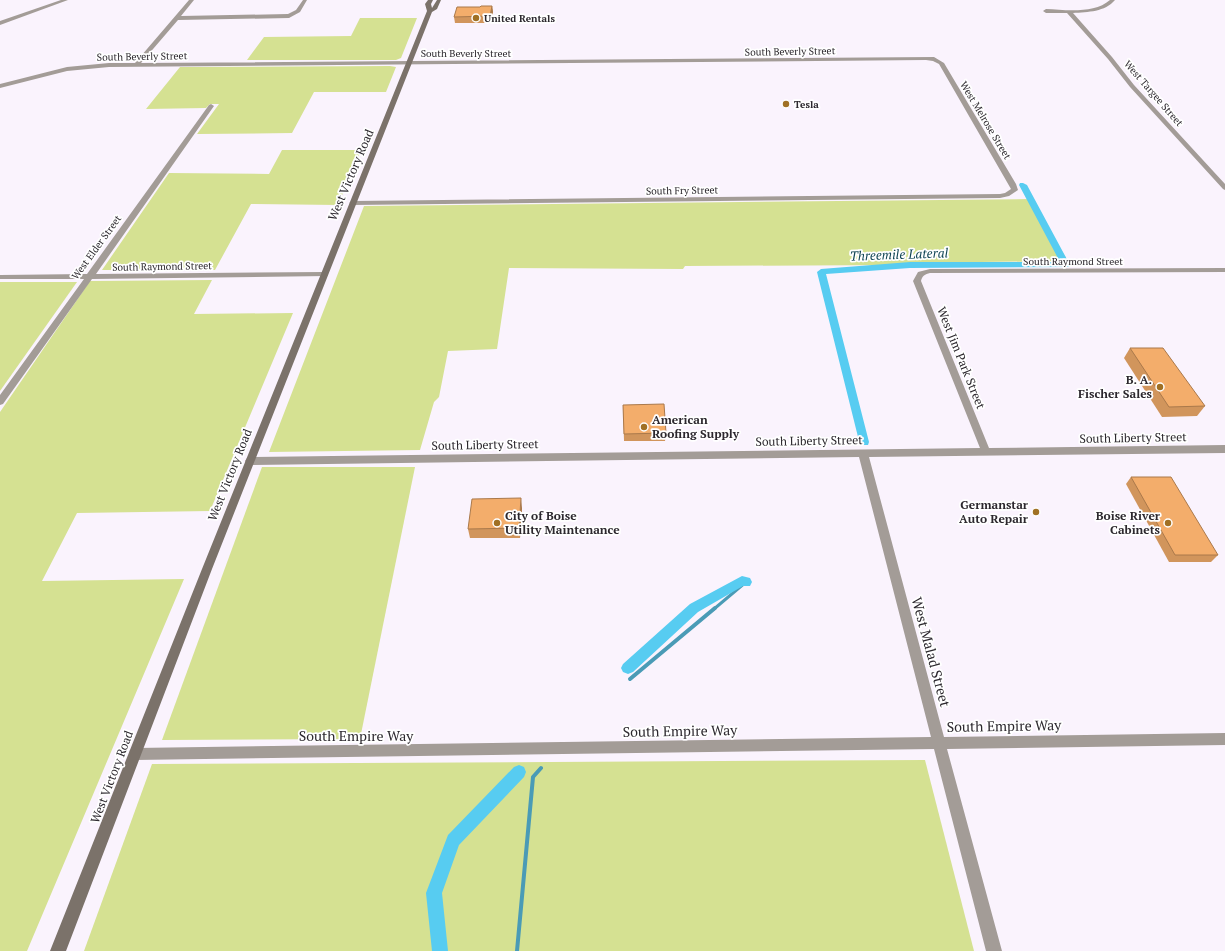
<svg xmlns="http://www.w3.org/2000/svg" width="1225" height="951" font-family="'PT Serif',serif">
<rect width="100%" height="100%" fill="#faf3fd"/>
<g fill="#d5e192">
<polygon points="360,18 417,18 401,58 396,60 247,60 264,37 351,36"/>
<polygon points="390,66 396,67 386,92 314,92 292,133 197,134 219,104 210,104 206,108 146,109 180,67"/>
<polygon points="282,150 361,150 338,205 251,204 215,270 102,270 169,173 269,174"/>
<polygon points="1030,199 1068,261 905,263 895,265 685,266 683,269 509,268 497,349 448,351 439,397 434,402 420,450 269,452 364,206"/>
<polygon points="212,280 194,314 293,313 210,511 77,513 42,581 184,579 27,951 0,951 0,412 90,281"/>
<polygon points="0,282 77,282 0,391"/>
<polygon points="262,467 415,467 360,739 162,740"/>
<polygon points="925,760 974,951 84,951 152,764"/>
</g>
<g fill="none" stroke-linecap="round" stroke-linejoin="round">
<polyline stroke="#4a9bb6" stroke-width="3" points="714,609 746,582"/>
<g stroke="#4a9bb6" stroke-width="4">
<polyline points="630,679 715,608"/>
<polyline points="517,951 533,777 541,768"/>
</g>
<g fill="#57ccf1" fill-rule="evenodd">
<polygon points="1020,183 1023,183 1027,185 1070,265 1069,267 910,268 826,274 869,442 868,445 860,445 817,272 821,269 910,262 1060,262 1019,185"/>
<polygon points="742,576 750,578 752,582 750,586 743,586 698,612 633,672 628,674 623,672 621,668 623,664 690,604"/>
<polygon points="519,765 524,767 526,772 524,777 459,845 442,893 448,951 432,951 426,893 448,835 514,767"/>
</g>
<g fill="#a39c97" fill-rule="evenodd">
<polygon points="61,0 68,0 0,25 0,21"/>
<polygon points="189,0 194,0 181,16 288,14 296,10 303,0 307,0 300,12 289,18 178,20 141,63 934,57 944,63 1016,184 1018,190 1009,196 1000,198 353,205 349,203 353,201 1000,194 1005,193 1011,189 939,64 933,61 926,60 109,67 67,71 0,88 0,84 67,67 109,63 135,63"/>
<path d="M 1110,0 L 1115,0 C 1105,12 1088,12 1073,13 L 1112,57 L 1134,85 L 1225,184 L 1225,190 L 1223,189 L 1130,87 L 1108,59 L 1067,13 L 1046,13 L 1043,11 L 1046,9 C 1066,10 1094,14 1110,0 Z"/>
<polygon points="211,104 214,106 96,274 324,272 328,274 327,276 92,279 3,404 0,405 0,395 84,279 0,279 0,275 87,274 209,105"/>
<path d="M 1225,268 L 1225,272 L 930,273 C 925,274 922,276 921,281 L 989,448 L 1225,445 L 1225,453 L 869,457 L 944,737 L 1225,733 L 1225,745 L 947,749 L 1002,951 L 986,951 L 934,749 L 135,760 L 130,758 L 129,754 L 130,750 L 135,748 L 931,737 L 859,457 L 250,465 L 247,464 L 245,461 L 247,458 L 250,457 L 980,448 L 913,281 L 918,272 L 930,269 Z"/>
</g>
<polygon fill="#7b726a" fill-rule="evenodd" points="428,0 433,0 431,4 432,8 437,0 441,0 437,9 432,12 212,569 66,951 50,951 202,569 427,11 425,4"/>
</g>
<g fill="#d1955c">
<polygon points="492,6 493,12 490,23 455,23 454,17 480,7"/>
<polygon points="1130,348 1205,406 1197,416 1162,417 1124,358"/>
<polygon points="623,405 666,433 665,441 624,441"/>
<polygon points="1131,477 1218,555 1211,562 1169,562 1126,484"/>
<polygon points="522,508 520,538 470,538 468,529"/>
</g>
<g fill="#aa794b">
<polygon points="492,6 493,12 490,23 490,16"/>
<polygon points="521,498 522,508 520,538 519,528"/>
</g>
<g fill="#f3ad6b" stroke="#aa794b">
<polygon points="481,6 492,6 490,16 454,17 457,7 480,7"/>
<polygon points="1130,348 1163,348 1205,406 1169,407"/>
<polygon points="664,404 666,433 624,434 623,405"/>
<polygon points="1131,477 1171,477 1218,555 1175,555"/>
<polygon points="521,498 519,528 468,529 472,499"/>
</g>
<g fill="#a07024" stroke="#fff" stroke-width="1.5">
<circle cx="476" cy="18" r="4"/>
<circle cx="786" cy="104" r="4"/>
<circle cx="1160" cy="387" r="4"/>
<circle cx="644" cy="427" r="4"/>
<circle cx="1036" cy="512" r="4"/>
<circle cx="497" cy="523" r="4"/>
<circle cx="1168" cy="523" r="4"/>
</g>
<g text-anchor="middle" stroke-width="3.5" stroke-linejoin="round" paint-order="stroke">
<g font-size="10" font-weight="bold" fill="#2c282e" stroke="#fff" text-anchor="start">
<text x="484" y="22">United Rentals</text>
<text x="794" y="108">Tesla</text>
</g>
<g font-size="10" fill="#2c282e" stroke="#fff">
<text transform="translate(790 51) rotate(-1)" y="4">South Beverly Street</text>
<text x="466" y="57">South Beverly Street</text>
<text transform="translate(142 56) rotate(-1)" y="4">South Beverly Street</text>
<text transform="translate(1154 93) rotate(49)" y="4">West Targee Street</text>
<text transform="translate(986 120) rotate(59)" y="4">West Melrose Street</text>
<text transform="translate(682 190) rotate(-1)" y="4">South Fry Street</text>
<text transform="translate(96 247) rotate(-54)" y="4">West Elder Street</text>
<text x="1073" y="265">South Raymond Street</text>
<text transform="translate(162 266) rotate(-1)" y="4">South Raymond Street</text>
</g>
<g font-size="12" fill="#2c282e" stroke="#fff">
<text transform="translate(351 175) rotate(-67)" y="4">West Victory Road</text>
<text transform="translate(961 358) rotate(68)" y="4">West Jim Park Street</text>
<text transform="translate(1133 438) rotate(-1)" y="4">South Liberty Street</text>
<text transform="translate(809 441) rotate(-1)" y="4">South Liberty Street</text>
<text transform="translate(485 445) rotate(-1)" y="4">South Liberty Street</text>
<text transform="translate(230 475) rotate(-68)" y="4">West Victory Road</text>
<text transform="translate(112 777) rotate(-69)" y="4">West Victory Road</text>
</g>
<g font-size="12" font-weight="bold" fill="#2c282e" stroke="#fff" text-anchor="end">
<text x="1152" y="384">B. A.<tspan x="1152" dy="14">Fischer Sales</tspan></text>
<text x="652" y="424" text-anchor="start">American<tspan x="652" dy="14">Roofing Supply</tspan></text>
<text x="1028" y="509">Germanstar<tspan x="1028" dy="14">Auto Repair</tspan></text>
<text x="505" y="520" text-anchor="start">City of Boise<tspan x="505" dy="14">Utility Maintenance</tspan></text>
<text x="1160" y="520">Boise River<tspan x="1160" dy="14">Cabinets</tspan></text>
</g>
<g font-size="13" font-style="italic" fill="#114554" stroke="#fff">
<text transform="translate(899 254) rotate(-2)" y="5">Threemile Lateral</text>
</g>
<g font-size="14" fill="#2c282e" stroke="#fff">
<text transform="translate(931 652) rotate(75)" y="5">West Malad Street</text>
<text transform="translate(1004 726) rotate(-1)" y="5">South Empire Way</text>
<text transform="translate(680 731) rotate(-1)" y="5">South Empire Way</text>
<text x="356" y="741">South Empire Way</text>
</g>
</g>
</svg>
